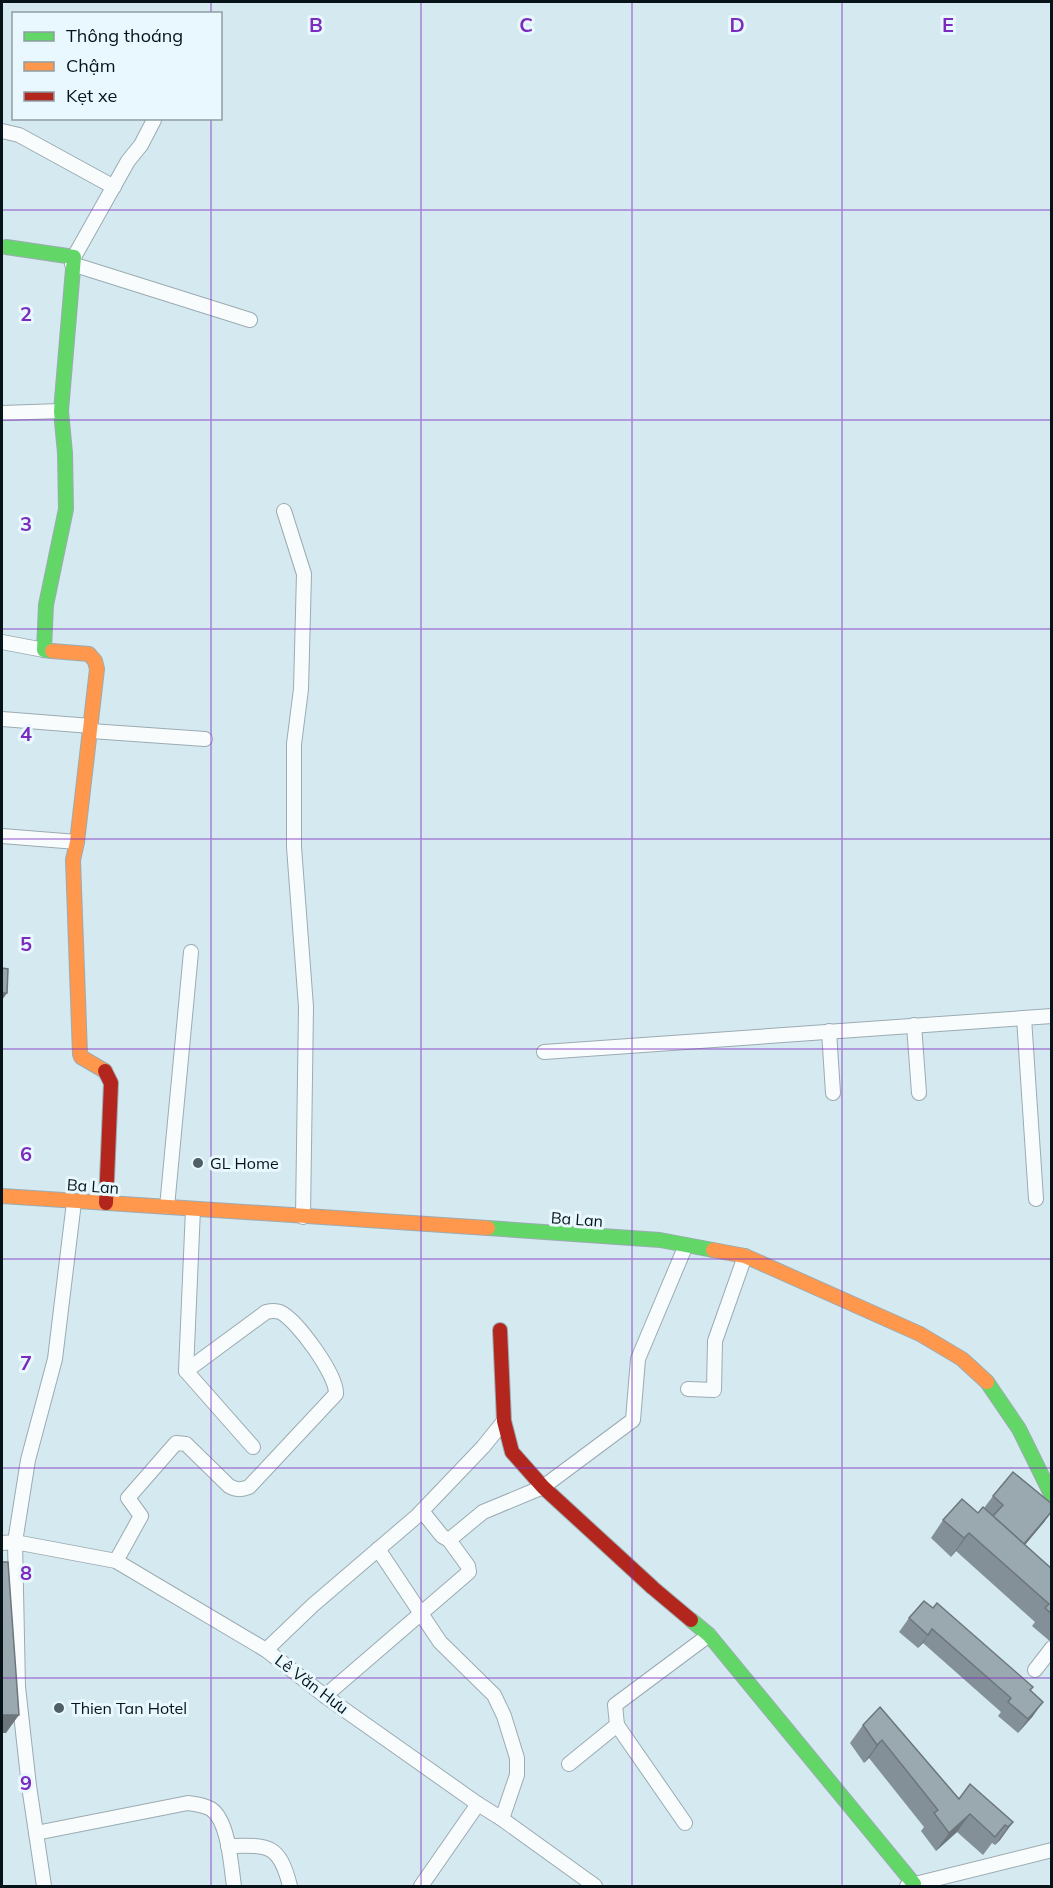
<svg xmlns="http://www.w3.org/2000/svg" width="1053" height="1888" font-family="Mulish,sans-serif">
<rect width="100%" height="100%" fill="#d5e9f1"/>
<g fill="none" stroke-linecap="round" stroke-linejoin="round">
<g stroke="#9babb2" stroke-width="16">
<g id="street">
<polyline points="2,131 19,135 114,187"/>
<polyline points="74,257 128,161 141,145 154,120"/>
<polyline points="72,264 250,320"/>
<polyline points="2,413 61,411"/>
<polyline points="284,511 304,574 301,689 294,744 294,847 306,1007 303,1217"/>
<polyline points="2,642 44,650"/>
<polyline points="2,719 91,726"/>
<polyline points="91,731 205,739"/>
<polyline points="2,836 77,842"/>
<polyline points="1024,1018 1036,1199"/>
<polyline points="914,1025 919,1093"/>
<polyline points="829,1031 833,1093"/>
<polyline points="544,1052 1052,1016"/>
<polyline points="167,1207 191,952"/>
<polyline points="193,1209 186,1371 253,1447"/>
<polyline points="688,1389 714,1390 715,1341 745,1256"/>
<polyline points="449,1540 483,1512 543,1487 633,1420 638,1359 686,1245"/>
<polyline points="2,1543 15,1542 116,1561 266,1650 325,1696 478,1804 502,1819 595,1886"/>
<polyline points="378,1549 440,1642 494,1695 504,1716 517,1758 517,1775 502,1819"/>
<path d="M 116,1561 L 141,1516 L 128,1498 L 176,1443 L 186,1444 L 229,1486 C 236,1490 241,1490 249,1487 L 336,1394 C 337,1375 297,1320 280,1312 C 275,1310 270,1311 266,1312 L 186,1371"/>
<polyline points="266,1650 313,1605 417,1516 483,1447 504,1421"/>
<polyline points="1035,1670 1052,1648"/>
<polyline points="325,1696 469,1572 468,1566 449,1540 442,1536 422,1511"/>
<polyline points="617,1725 685,1823"/>
<polyline points="569,1764 617,1725 615,1705 709,1635"/>
<path d="M 36,1833 L 188,1803 C 196,1804 204,1805 211,1809 C 229,1821 231,1867 234,1886"/>
<path d="M 228,1846 C 268,1845 279,1843 290,1886"/>
<polyline points="44,1886 29,1786 18,1687 15,1542 28,1460 55,1359 74,1202"/>
<polyline points="421,1886 478,1804"/>
<polyline points="907,1886 1052,1850"/>
</g>
</g>
<g stroke="#9babb2" stroke-width="16">
<g id="fast">
<polyline points="6,247 74,257 61,411 65,453 66,509 46,605 44,650 52,651"/>
<polyline points="488,1228 660,1240 713,1250"/>
<polyline points="987,1382 1019,1429 1052,1496"/>
<polyline points="691,1620 709,1635 914,1884"/>
</g>
</g>
<g stroke="#9babb2" stroke-width="16">
<g id="slow">
<polyline points="52,651 89,654 95,661 97,669 77,842 73,860 80,1054 81,1057 105,1071"/>
<polyline points="2,1196 488,1228"/>
<polyline points="713,1250 745,1256 920,1334 962,1359 987,1382"/>
</g>
</g>
<g stroke="#9babb2" stroke-width="16">
<g id="jam">
<polyline points="105,1071 111,1083 106,1203"/>
<polyline points="500,1330 504,1421 512,1452 543,1487 653,1588 691,1620"/>
</g>
</g>
<use href="#street" stroke="#f9fcfd" stroke-width="14"/>
<use href="#fast" stroke="#63d668" stroke-width="14"/>
<use href="#slow" stroke="#ff974d" stroke-width="14"/>
<use href="#jam" stroke="#b3261e" stroke-width="14"/>
</g>
<g fill="#849097">
<polygon points="993,1496 1045,1521 1025,1545 1052,1569 1052,1643 1032,1626 1035,1622 956,1551 951,1557 931,1538 943,1520 978,1513 984,1508"/>
<polygon points="924,1601 1030,1691 1033,1716 1018,1733 998,1716 1001,1712 923,1643 918,1648 899,1632 909,1618"/>
<polygon points="863,1725 959,1799 1013,1822 1000,1840 995,1845 992,1843 983,1855 957,1832 936,1851 921,1831 924,1827 869,1758 864,1763 850,1743"/>
</g>
<g fill="#6c767b">
<polygon points="2,993 7,993 2,1000"/>
<polygon points="1052,1511 1045,1521 1012,1560 1022,1546"/>
<polygon points="969,1533 956,1551 951,1557 964,1538"/>
<polygon points="932,1629 923,1643 918,1648 928,1635"/>
<polygon points="1043,1702 1033,1716 1018,1733 1028,1719"/>
<polygon points="2,1715 19,1715 6,1733 2,1733"/>
<polygon points="882,1740 869,1758 864,1763 877,1745"/>
<polygon points="970,1814 957,1832 936,1851 949,1833"/>
<polygon points="1013,1822 1000,1840 995,1845 1008,1827"/>
</g>
<g fill="#9aa8b0" stroke="#6c767b" stroke-width="1.5">
<polygon points="2,968 8,969 7,993 2,993"/>
<polygon points="1013,1472 1052,1504 1052,1511 1024,1544 993,1516 1003,1505 993,1496"/>
<polygon points="962,1499 978,1513 983,1507 1052,1569 1052,1614 1045,1608 1049,1604 969,1533 964,1538 943,1520"/>
<polygon points="2,1562 8,1562 19,1715 2,1715"/>
<polygon points="924,1601 933,1608 937,1603 1033,1687 1030,1690 1043,1702 1028,1719 1008,1702 1011,1698 932,1629 928,1635 909,1618"/>
<polygon points="880,1707 959,1799 970,1784 1013,1822 1008,1827 1005,1825 995,1837 970,1814 949,1833 934,1813 938,1810 882,1740 877,1745 863,1725"/>
</g>
<path fill="none" stroke="#7b2cbf" stroke-width="1.5" stroke-opacity="0.55" d="M 211,2 L 211,14M 421,2 L 421,1886M 632,2 L 632,1886M 842,2 L 842,1886M 211,118 L 211,1886M 2,210 L 1052,210M 2,420 L 1052,420M 2,629 L 1052,629M 2,839 L 1052,839M 2,1049 L 1052,1049M 2,1259 L 1052,1259M 2,1468 L 1052,1468M 2,1678 L 1052,1678"/>
<g fill="#4e5f65" stroke="#e9f8fe" stroke-width="2">
<circle cx="198" cy="1163" r="6"/>
<circle cx="59" cy="1708" r="6"/>
</g>
<g text-anchor="middle" stroke-width="6" stroke-linejoin="round" paint-order="stroke">
<g font-size="16" fill="#061419" stroke="#e9f8fe" text-anchor="start">
<text x="210" y="1169">GL Home</text>
<text x="71" y="1714">Thien Tan Hotel</text>
</g>
<g font-size="16" fill="#061419" stroke="#e9f8fe">
<text transform="translate(93 1186) rotate(4)" y="6">Ba Lan</text>
<text transform="translate(577 1219) rotate(4)" y="6">Ba Lan</text>
<text transform="translate(312 1684) rotate(37)" y="6">Lê Văn Hưu</text>
</g>
</g>
<g font-size="20" text-anchor="middle" font-weight="bold" fill="#7b2cbf" stroke="#e9f8fe" stroke-width="6" stroke-linejoin="round" paint-order="stroke">
<text x="316" y="32">B</text>
<text x="526" y="32">C</text>
<text x="737" y="32">D</text>
<text x="948" y="32">E</text>
<text x="26" y="321">2</text>
<text x="26" y="531">3</text>
<text x="26" y="741">4</text>
<text x="26" y="951">5</text>
<text x="26" y="1161">6</text>
<text x="26" y="1370">7</text>
<text x="26" y="1580">8</text>
<text x="26" y="1790">9</text>
</g>
<rect width="1053" height="1888" fill="none" stroke="#061419" stroke-width="6"/>
<rect x="12" y="12" width="210" height="108" fill="#e9f8fe" stroke="#8e9da2" stroke-width="1.5"/>
<rect x="24" y="32" width="30" height="9" fill="#63d668" stroke="#8e9da2" stroke-width="1.5"/>
<text x="66" y="42" font-size="18" fill="#061419">Thông thoáng</text>
<rect x="24" y="62" width="30" height="9" fill="#ff974d" stroke="#8e9da2" stroke-width="1.5"/>
<text x="66" y="72" font-size="18" fill="#061419">Chậm</text>
<rect x="24" y="92" width="30" height="9" fill="#b3261e" stroke="#8e9da2" stroke-width="1.5"/>
<text x="66" y="102" font-size="18" fill="#061419">Kẹt xe</text>
</svg>
